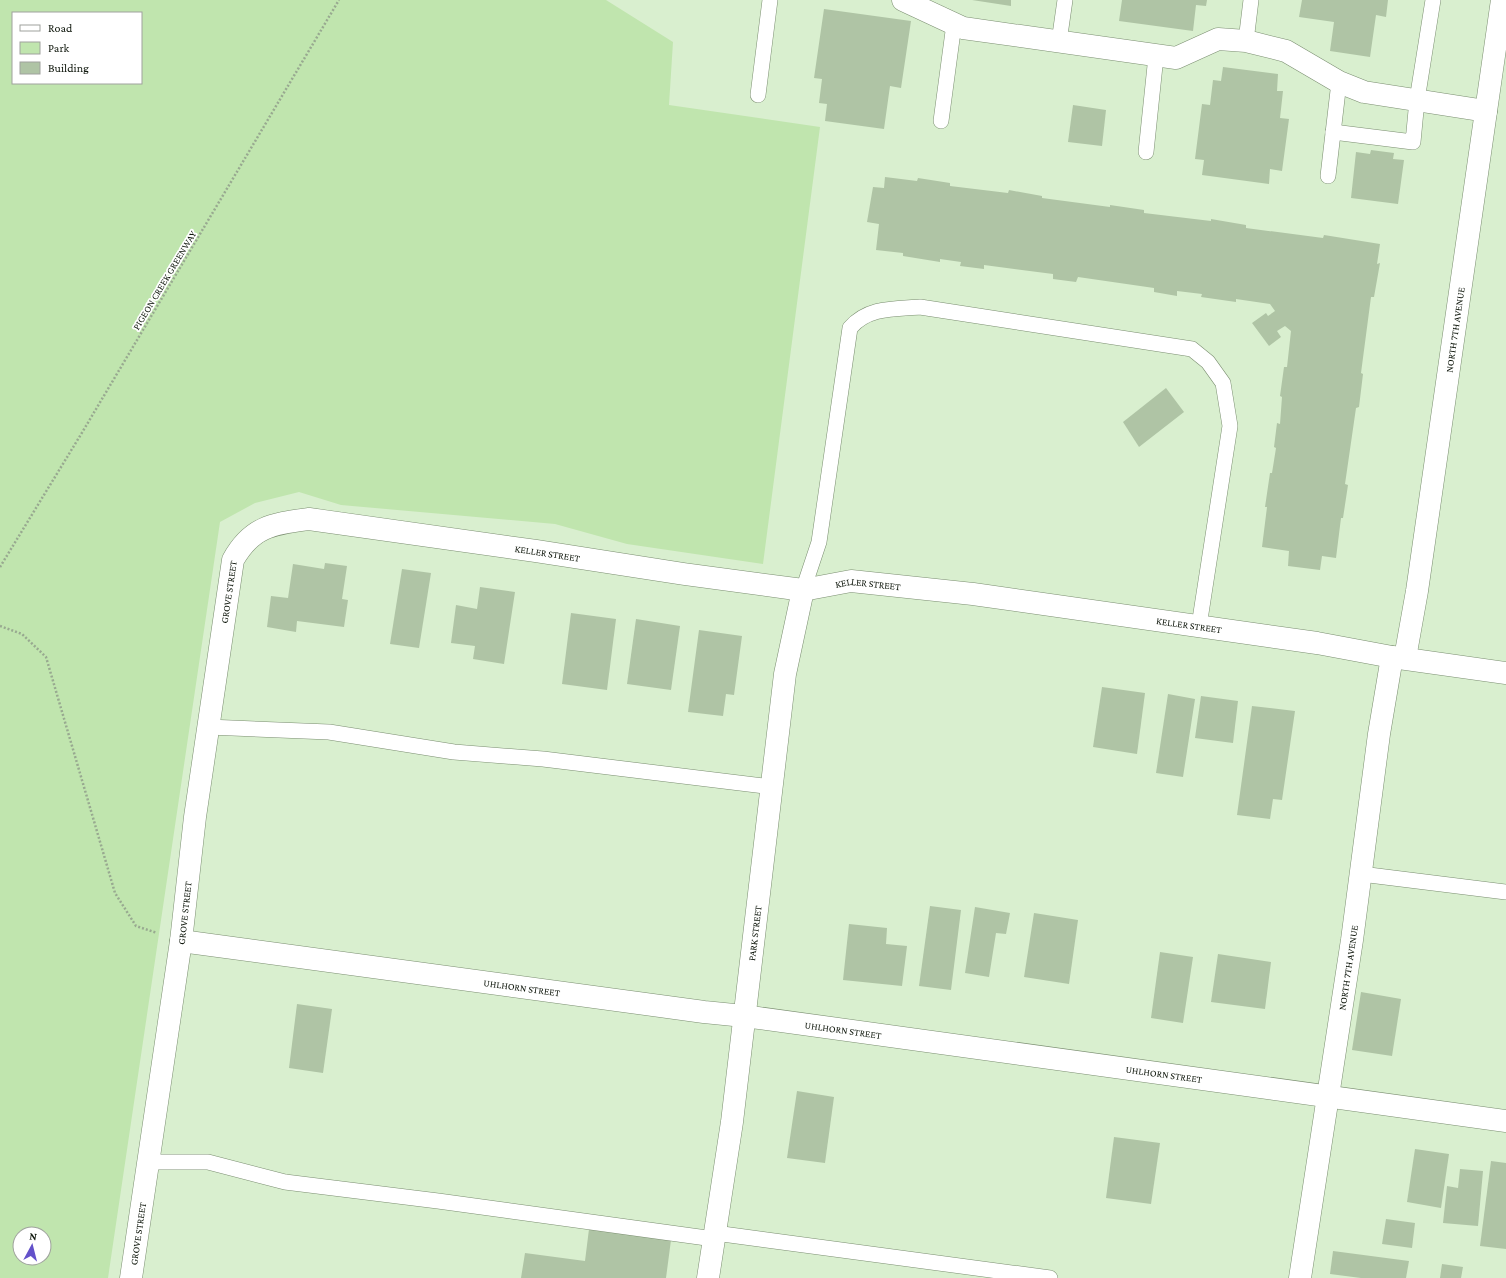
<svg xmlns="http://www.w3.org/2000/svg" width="1506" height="1278" font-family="'Crimson Pro',serif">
<rect width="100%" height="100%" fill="#d9efcf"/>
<path fill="#c0e5ae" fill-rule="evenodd" d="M 0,0 L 606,0 L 673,42 L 669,105 L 820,127 L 763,564 L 627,544 L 555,524 L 341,505 L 299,492 L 255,503 L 220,522 L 108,1278 L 0,1278 ZM 13,13 L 141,13 L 141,83 L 13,83 ZM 20,1234 L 44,1234 L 44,1258 L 20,1258 Z"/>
<g fill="#afc4a5">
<polygon points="972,0 1011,0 1011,6"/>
<polygon points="1122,0 1207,0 1206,6 1196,5 1193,31 1119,21"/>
<polygon points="1302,0 1388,0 1386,17 1376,15 1370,57 1330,51 1334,22 1299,17"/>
<polygon points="824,9 911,21 901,88 890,86 884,129 825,121 827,104 819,103 822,79 814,78"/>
<polygon points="1223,67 1278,74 1277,91 1283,91 1280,118 1289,119 1282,171 1270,169 1269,184 1202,175 1204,160 1195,159 1202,104 1210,105 1213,80 1221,81"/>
<polygon points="1073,105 1106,110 1102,146 1068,142"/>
<polygon points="1371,150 1394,153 1393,159 1404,160 1398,204 1351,198 1356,152 1370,154"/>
<polygon points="885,177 917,181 918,178 950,183 950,186 1008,193 1009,190 1042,196 1042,198 1110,207 1110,205 1144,210 1144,213 1211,221 1211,219 1246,225 1246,228 1323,238 1324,235 1380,244 1377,264 1380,263 1374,297 1371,297 1361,373 1363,374 1359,407 1356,408 1345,484 1348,485 1343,518 1341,518 1336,558 1322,556 1320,570 1288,566 1289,551 1262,547 1267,507 1265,507 1270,473 1272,473 1276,448 1274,447 1277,423 1280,424 1282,397 1280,396 1284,367 1287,367 1291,331 1285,326 1277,331 1281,337 1269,346 1252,323 1266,313 1268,316 1275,311 1270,304 1236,299 1236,302 1201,297 1202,294 1177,291 1177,296 1154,292 1154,288 1078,277 1076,282 1053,279 1053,274 984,265 984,269 960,266 961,262 940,259 940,262 903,256 903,253 876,250 879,224 867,222 873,187 884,188"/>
<polygon points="1166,388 1184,412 1139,447 1123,422"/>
<polygon points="325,563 347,566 342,599 348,600 344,627 297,621 296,632 267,627 271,596 288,598 293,564 324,569"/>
<polygon points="402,569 431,573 419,648 390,644"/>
<polygon points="480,587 515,592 504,664 473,659 475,646 451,643 456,605 477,609"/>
<polygon points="571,613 616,619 607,690 562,684"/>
<polygon points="636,619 680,626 671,690 627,684"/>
<polygon points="699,630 742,636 734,695 726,694 723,716 688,712"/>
<polygon points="1102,687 1145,693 1137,754 1093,747"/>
<polygon points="1168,694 1195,699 1183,777 1156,773"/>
<polygon points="1201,696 1238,701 1233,743 1195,738"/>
<polygon points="1252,706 1295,711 1282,800 1273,799 1270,819 1237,815"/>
<polygon points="930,906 961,910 951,990 919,986"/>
<polygon points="975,907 1010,913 1006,934 996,933 989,977 965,973"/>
<polygon points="1034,913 1078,920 1069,984 1024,977"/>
<polygon points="849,924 887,928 886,944 907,946 902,986 843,980"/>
<polygon points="1160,952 1193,957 1183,1023 1151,1018"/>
<polygon points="1218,954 1271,962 1265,1009 1211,1002"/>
<polygon points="1361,992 1401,999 1392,1056 1352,1050"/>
<polygon points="297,1004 332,1009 323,1073 289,1068"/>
<polygon points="797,1091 834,1097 825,1163 787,1158"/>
<polygon points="1114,1137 1160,1143 1151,1204 1106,1198"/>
<polygon points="1415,1149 1449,1154 1441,1208 1407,1202"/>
<polygon points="1491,1161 1506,1163 1506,1249 1480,1246"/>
<polygon points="1460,1169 1483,1171 1478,1226 1443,1223 1447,1186 1458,1188"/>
<polygon points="1386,1219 1415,1223 1412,1248 1382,1244"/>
<polygon points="589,1229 671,1240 666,1278 521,1278 525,1253 585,1261"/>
<polygon points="1333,1251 1409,1261 1406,1278 1361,1278 1330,1274"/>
<polygon points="1442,1264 1463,1267 1461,1278 1440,1278"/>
</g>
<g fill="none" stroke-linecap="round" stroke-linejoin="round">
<g stroke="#7b8e71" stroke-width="16">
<g id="service">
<polyline points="1246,41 1251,0"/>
<polyline points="1059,42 1065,0"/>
<polyline points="758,95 770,0"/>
<polyline points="941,121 954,24"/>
<polyline points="1333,132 1413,142 1417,100 1433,0"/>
<polyline points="1146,152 1156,56"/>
<polyline points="1328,176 1339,82"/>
<path d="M 803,590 L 819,542 L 850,328 C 868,307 894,309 920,307 L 1192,349 L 1208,362 L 1223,383 L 1230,426 L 1199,626"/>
<polyline points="208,727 329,732 454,752 543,759 772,787"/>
<polyline points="1361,874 1506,892"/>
<polyline points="148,1162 208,1162 285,1182 438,1201 714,1239"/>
<polyline points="715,1233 1050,1278"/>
</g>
</g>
<g stroke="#7b8e71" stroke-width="23">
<g id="minor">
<polyline points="903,0 963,28 1176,58 1218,39 1246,41 1286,51 1339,82 1364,92 1486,111"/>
<path id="s1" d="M 1405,658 L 1417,591 L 1502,0"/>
<path id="s2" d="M 181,941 L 704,1012 L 744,1016 L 1506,1121"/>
<path id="s3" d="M 131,1278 L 181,941 L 195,817 L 233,560 C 252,526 273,524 309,519 L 536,551 L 684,574 L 803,590 L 851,581 L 973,594 L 1317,643 L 1392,657 L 1506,673"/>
<path id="s4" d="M 708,1278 L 732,1122 L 785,674 L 803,590"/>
<path id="s5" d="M 1300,1278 L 1352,940 L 1379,734 L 1392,657"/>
</g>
</g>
<g stroke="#98a990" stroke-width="2.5" stroke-dasharray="2 2" stroke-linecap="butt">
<polyline points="0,567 83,431 339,0"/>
<polyline points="0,626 22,634 46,657 115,893 136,926 157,933"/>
</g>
<use href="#service" stroke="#fff" stroke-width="15"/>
<use href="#minor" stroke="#fff" stroke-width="22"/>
</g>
<g text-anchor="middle" stroke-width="3.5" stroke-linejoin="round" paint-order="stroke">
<g font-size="10" fill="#0e160b" stroke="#fff">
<text transform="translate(164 280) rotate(-59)" y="4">PIGEON CREEK GREENWAY</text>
<text dy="4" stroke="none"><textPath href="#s1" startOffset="332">NORTH 7TH AVENUE</textPath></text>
<text dy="4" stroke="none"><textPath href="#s3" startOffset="1057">KELLER STREET</textPath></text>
<text dy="4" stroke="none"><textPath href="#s3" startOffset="1381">KELLER STREET</textPath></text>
<text dy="4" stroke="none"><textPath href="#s3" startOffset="693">GROVE STREET</textPath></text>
<text dy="4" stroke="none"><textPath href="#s3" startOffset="1705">KELLER STREET</textPath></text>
<text dy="4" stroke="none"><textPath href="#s3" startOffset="369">GROVE STREET</textPath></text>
<text dy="4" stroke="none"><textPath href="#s4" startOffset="348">PARK STREET</textPath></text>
<text dy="4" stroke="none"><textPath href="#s5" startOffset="314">NORTH 7TH AVENUE</textPath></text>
<text dy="4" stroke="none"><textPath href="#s2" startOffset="344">UHLHORN STREET</textPath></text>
<text dy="4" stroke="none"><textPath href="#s2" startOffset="668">UHLHORN STREET</textPath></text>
<text dy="4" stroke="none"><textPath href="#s2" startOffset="992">UHLHORN STREET</textPath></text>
<text dy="4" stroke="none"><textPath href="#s3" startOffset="45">GROVE STREET</textPath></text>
</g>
</g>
<rect x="12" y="12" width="130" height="72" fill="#ffffff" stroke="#9fa29d"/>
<rect x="20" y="25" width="20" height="6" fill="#ffffff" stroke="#9fa29d"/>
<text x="48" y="32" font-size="12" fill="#0e160b">Road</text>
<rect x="20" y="42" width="20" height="12" fill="#c0e5ae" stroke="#9fa29d"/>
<text x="48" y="52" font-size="12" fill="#0e160b">Park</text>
<rect x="20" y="62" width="20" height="12" fill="#afc4a5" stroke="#9fa29d"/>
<text x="48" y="72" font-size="12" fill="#0e160b">Building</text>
<g transform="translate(32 1246) rotate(7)"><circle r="19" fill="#ffffff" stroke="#9fa29d"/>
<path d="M0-3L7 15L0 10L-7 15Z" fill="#6351ca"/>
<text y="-6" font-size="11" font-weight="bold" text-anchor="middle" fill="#0e160b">N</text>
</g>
</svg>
